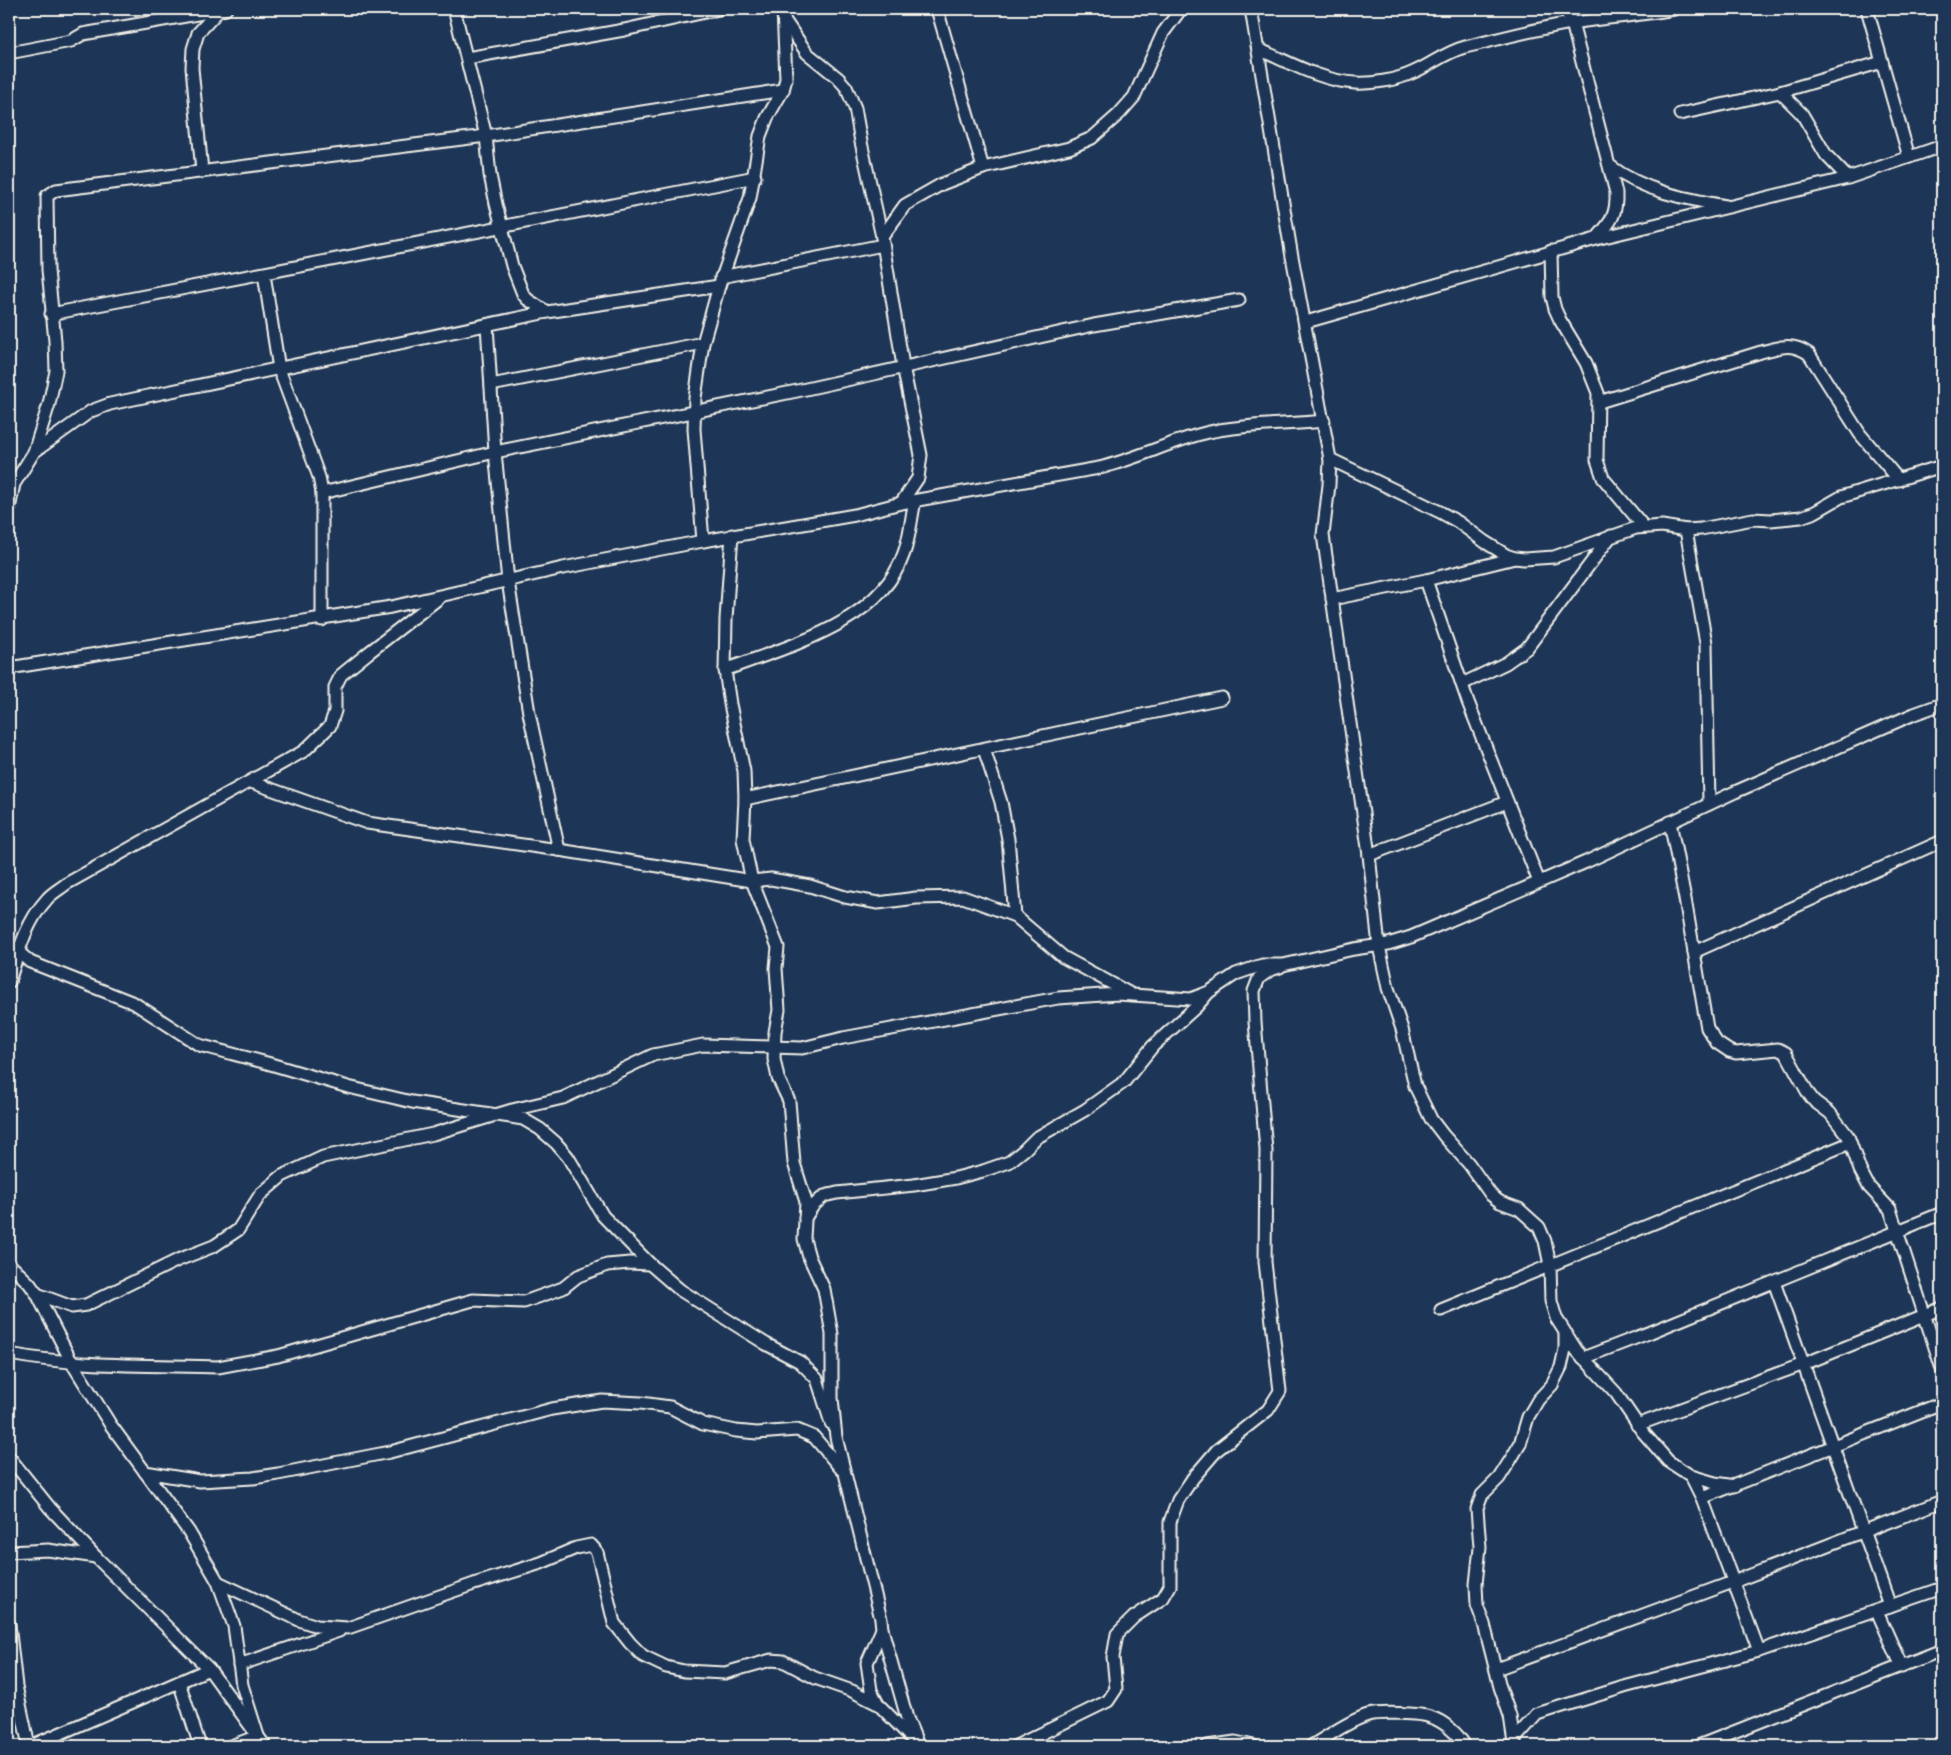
<svg xmlns="http://www.w3.org/2000/svg" width="1951" height="1755" font-family="'Shantell Sans',sans-serif">
<rect width="100%" height="100%" fill="#1d3557"/>
<filter id="ink" filterUnits="userSpaceOnUse"><feTurbulence type="fractalNoise" baseFrequency=".02" numOctaves="2"/><feDisplacementMap in="SourceGraphic" scale="10" xChannelSelector="R" yChannelSelector="G"/><feConvolveMatrix kernelMatrix="1 2 1 2 8 2 1 2 1" color-interpolation-filters="sRGB"/></filter>
<g filter="url(#ink)">
<g fill="none" stroke-linecap="round" stroke-linejoin="round">
<g stroke="#f4f1e8" stroke-width="15">
<g id="minor">
<polyline points="454,9 486,136 490,175 496,204 512,266 523,294 527,299 547,312"/>
<polyline points="937,9 983,168"/>
<polyline points="1251,9 1291,251 1330,459 1329,485 1323,535 1369,855 1379,946 1388,988 1402,1029 1415,1086 1431,1119 1444,1136 1469,1164 1491,1195 1500,1202 1519,1209 1539,1227 1545,1241 1550,1265 1551,1301 1556,1318 1577,1351 1616,1393 1642,1431 1668,1461 1691,1476 1715,1483 1735,1486"/>
<path d="M 1565,9 L 1572,23 L 1616,193 C 1617,216 1610,223 1596,239"/>
<polyline points="1867,9 1909,157"/>
<polyline points="785,21 807,53 838,78 846,87 855,108 861,142 882,237 903,366 921,455 918,478 901,503"/>
<path d="M 1258,49 C 1289,62 1321,81 1355,83 C 1373,84 1397,80 1414,72 C 1432,64 1446,52 1465,47 C 1499,39 1538,28 1572,23 C 1606,18 1640,15 1674,9"/>
<polyline points="9,53 71,41 83,34 226,9"/>
<polyline points="467,58 624,30 719,9"/>
<polyline points="1780,92 1802,114 1826,155 1848,178"/>
<polyline points="1680,114 1780,92 1882,62"/>
<path d="M 1610,166 C 1643,191 1686,199 1726,206"/>
<polyline points="202,171 192,68 193,49 198,33 220,9"/>
<polyline points="882,237 905,205 942,184 983,168 1069,148 1092,138 1119,114 1134,97 1163,33 1181,9"/>
<polyline points="1551,251 1552,297 1555,309 1560,320 1586,363 1598,393 1597,460 1603,478 1644,527"/>
<polyline points="264,274 279,369 319,477 322,493 322,620"/>
<polyline points="721,277 883,245"/>
<path d="M 51,314 C 286,270 520,222 755,177"/>
<polyline points="1306,322 1596,239 1848,178 1942,146"/>
<polyline points="487,325 495,452 508,581 529,713 559,850"/>
<polyline points="491,385 703,343"/>
<path d="M 1599,402 L 1761,352 C 1781,347 1791,342 1809,354 L 1860,434 L 1899,480"/>
<polyline points="34,452 49,404 56,371 55,341 48,270 47,196 56,190 486,136 783,90"/>
<polyline points="1330,459 1440,512 1458,522 1485,542 1506,555 1515,558 1524,559 1554,557 1636,528 1662,526 1686,530 1701,529 1753,519 1771,520 1801,517 1815,512 1841,497 1942,466"/>
<polyline points="322,493 495,452 797,391 1094,325 1239,300"/>
<polyline points="9,509 14,484 34,452 91,411 110,404 547,312 719,286"/>
<polyline points="1686,530 1706,643 1709,804"/>
<polyline points="732,535 726,619 725,670 730,704 744,771 745,799 743,839 752,881 778,947 776,968 779,1010 775,1032 774,1059 778,1078 789,1101 794,1163 806,1202 804,1239 809,1257 824,1289 832,1334 832,1398 836,1437 881,1619 882,1629 867,1663 871,1690 878,1704 919,1746"/>
<polyline points="703,541 694,429 695,398 703,343 719,286 750,198 760,136 767,118 783,90 786,79 783,9"/>
<polyline points="1426,580 1468,702 1539,882"/>
<polyline points="1332,599 1426,580 1515,558"/>
<path d="M 9,668 L 391,607 L 563,568 L 703,541 L 809,523 L 855,515 L 901,503 L 1099,468 C 1137,459 1173,440 1209,432 C 1245,424 1287,425 1324,421"/>
<path d="M 725,670 C 787,646 880,624 904,553 C 910,537 911,518 915,501"/>
<polyline points="1462,684 1506,663 1527,648 1611,536"/>
<polyline points="984,749 1001,802 1008,839 1015,916"/>
<polyline points="251,782 367,823 559,850 752,881 771,879 810,886 845,897 878,903 916,898 963,897 1015,916 1063,957 1129,993"/>
<polyline points="745,799 1222,698"/>
<polyline points="1670,822 1685,899 1707,1028 1717,1043 1729,1051 1736,1053 1778,1049 1786,1053 1808,1093 1814,1101 1830,1113 1848,1136 1860,1170 1869,1187 1890,1209 1942,1369"/>
<polyline points="1369,855 1507,802"/>
<polyline points="9,944 30,962 134,1003 199,1045 267,1063 348,1087 412,1102 523,1119 540,1129 556,1143 568,1157 603,1216 650,1264 680,1290 766,1344 800,1362 817,1379 831,1423"/>
<polyline points="1694,952 1942,841"/>
<path d="M 9,982 C 18,953 26,922 47,899 C 52,893 60,889 66,884 L 304,751 L 330,726 L 335,711 L 335,687 L 341,675 L 368,653 L 439,598"/>
<polyline points="805,1218 813,1206 824,1196 837,1193 914,1185 956,1178 983,1171 1009,1162 1024,1150 1036,1138 1085,1110 1124,1082 1153,1046 1196,1007 1208,993"/>
<polyline points="9,1264 29,1283 37,1294 72,1363 110,1424 189,1532 218,1582 234,1626 242,1685 258,1736 231,1746"/>
<polyline points="1774,1282 1890,1606"/>
<polyline points="37,1294 72,1307 86,1305 178,1260 214,1246 238,1230 260,1195 282,1176 323,1157 433,1134 512,1110 563,1098 653,1055 703,1045 802,1048 843,1038 1058,998 1118,994 1191,999 1209,992 1236,974 1262,965 1283,965 1354,949 1388,944 1411,937 1586,862 1735,792 1914,714 1942,704"/>
<polyline points="1441,1310 1850,1143"/>
<path d="M 9,1354 C 78,1367 148,1365 218,1367 L 278,1356 L 473,1300 L 524,1302 L 563,1288 L 578,1276 L 607,1265 L 630,1263 L 650,1264"/>
<polyline points="1583,1358 1651,1332 1942,1213"/>
<polyline points="1637,1425 1804,1364 1942,1308"/>
<polyline points="9,1457 50,1508 96,1557 209,1669 265,1746"/>
<polyline points="145,1472 200,1481 253,1478 278,1474 390,1452 552,1409 602,1401 641,1403 670,1407 703,1424 736,1431 757,1433 797,1430 814,1437 842,1470"/>
<polyline points="1691,1476 1702,1498 1759,1651"/>
<polyline points="1702,1498 1942,1403"/>
<polyline points="9,1552 48,1550 96,1557"/>
<polyline points="218,1582 299,1620 317,1626 348,1628 474,1584 541,1563 576,1548 591,1545 597,1552 614,1623 630,1643 643,1656 666,1667 684,1671 725,1673 771,1660 783,1661 815,1678 852,1691 878,1704"/>
<polyline points="1877,1611 1902,1667"/>
<polyline points="9,1624 16,1686 29,1746"/>
<polyline points="882,1629 907,1718 916,1740"/>
<polyline points="239,1665 339,1631"/>
<polyline points="1496,1669 1733,1582 1942,1501"/>
<polyline points="179,1682 200,1746"/>
<polyline points="1514,1740 1537,1714 1624,1687 1759,1651 1942,1588"/>
<polyline points="1514,1743 1510,1716 1500,1687 1484,1624 1477,1605 1476,1584 1480,1547 1477,1509 1482,1495 1499,1478 1511,1459 1520,1444 1528,1417 1538,1400 1552,1385 1561,1367 1565,1349 1565,1334"/>
<polyline points="31,1746 209,1669"/>
<polyline points="1016,1746 1108,1701 1116,1689 1113,1657 1117,1634 1134,1617 1163,1598 1170,1586 1170,1522 1178,1500 1193,1478 1217,1450 1268,1410 1280,1391 1265,1262 1266,1150 1255,1022 1254,991 1259,978 1270,970 1280,967"/>
<polyline points="1207,1746 1235,1742 1254,1746"/>
<path d="M 1311,1746 C 1329,1736 1348,1721 1368,1715 C 1378,1712 1420,1713 1430,1717 C 1444,1721 1458,1734 1465,1746"/>
<polyline points="1698,1746 1942,1650"/>
</g>
</g>
<use href="#minor" stroke="#1d3557" stroke-width="11"/>
</g>
</g>
<rect width="1951" height="1755" fill="none" stroke="#1d3557" stroke-width="30"/>
<rect x="15" y="15" width="1921" height="1725" fill="none" stroke="#f4f1e8" stroke-width="2" filter="url(#ink)"/>
</svg>
